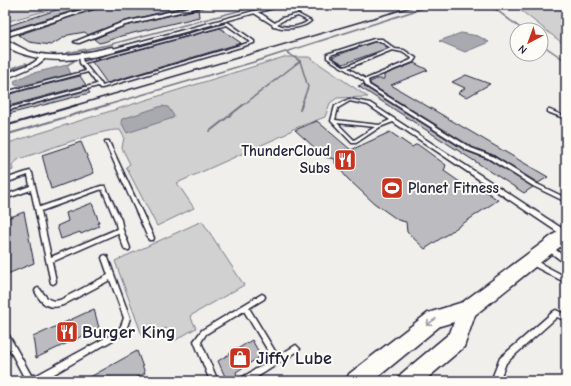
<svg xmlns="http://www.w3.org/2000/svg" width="571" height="386" font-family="'Comic Neue',sans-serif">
<rect width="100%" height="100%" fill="#f0efec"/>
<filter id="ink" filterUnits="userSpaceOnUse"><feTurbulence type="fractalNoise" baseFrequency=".025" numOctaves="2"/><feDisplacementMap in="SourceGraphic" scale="8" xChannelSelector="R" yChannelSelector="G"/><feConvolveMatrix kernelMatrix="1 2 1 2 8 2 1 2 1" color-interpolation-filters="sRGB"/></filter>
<g filter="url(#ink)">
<g fill="#d2d1d1" stroke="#7a7a86">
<polygon points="5,5 39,5 49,10 5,22"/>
<polygon points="514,5 566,5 566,46"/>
<path d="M 284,57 L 309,57 L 368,97 L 337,98 L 330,103 L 325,117 L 293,129 L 286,134 L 177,183 L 194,208 L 157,226 L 126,167 L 130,164 L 122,148 L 124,137 L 120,130 C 103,128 39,153 19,159 L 12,165 L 13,170 L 5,173 L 5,144 Z"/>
<polygon points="202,221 244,285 190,316 196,328 174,341 166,328 143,338 115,261"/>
</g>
<g fill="#a9a9b0" stroke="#737381">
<polygon points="461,33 478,36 489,42 465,52 439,41"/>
<polygon points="67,65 71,74 20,86 18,84 15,85 14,81 29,74"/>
<polygon points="162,106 168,107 174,116 173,118 127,133 121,122 122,119"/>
</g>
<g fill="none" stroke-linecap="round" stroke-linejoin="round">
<g stroke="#737381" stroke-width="1.5">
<polyline points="490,5 523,30"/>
<polyline points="541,44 566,61"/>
<polyline points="286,52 300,61 308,87 301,106"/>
<polyline points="66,53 108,45 261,5"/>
<polyline points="67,65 74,61"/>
<polyline points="5,71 26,63"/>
<polyline points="104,106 254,62 433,5"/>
<polyline points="242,106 300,61"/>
</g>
<g stroke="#737381" stroke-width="2">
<polyline points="300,110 302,105"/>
<polyline points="210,131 243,105"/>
<polyline points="5,135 107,105"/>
</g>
</g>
<g fill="#bcbcc0" stroke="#22223b">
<polygon points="71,5 92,5 10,30 5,27"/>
<polygon points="106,5 192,5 121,22 88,35 85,32 68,35 51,45 29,42 18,35"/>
<polygon points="198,9 199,17 121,36 104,42 99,43 94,39 125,26"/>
<polygon points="220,28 241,43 107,83 92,62"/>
<polygon points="374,42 380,42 388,48 343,64 332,57"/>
<polygon points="414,63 428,70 391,85 548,177 538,183 493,155 472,147 370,84 370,82 377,79 384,79 384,75"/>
<polygon points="466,75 490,84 467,97 458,93 465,88 452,82"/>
<polygon points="80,76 86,85 5,107 5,95"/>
<polygon points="364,84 365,87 466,151 487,159 533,187 524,193 358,86"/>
<polygon points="88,90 90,93 5,115 5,112"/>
<polygon points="317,121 351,150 390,132 412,147 417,144 446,165 444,171 467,187 474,183 498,200 425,249 407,232 406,222 398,220 374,203 347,178 335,163 335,159 325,157 295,130"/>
<polygon points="81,142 94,173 51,189 42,155"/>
<polygon points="92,203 99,222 97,223 99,226 81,234 80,232 61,239 57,226 68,221 66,213"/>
<polygon points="24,212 34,263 5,275 5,219"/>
<polygon points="94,309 99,328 36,358 33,337"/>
<polygon points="252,340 261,356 236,372 237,375 227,381 218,361"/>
<polygon points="137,351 145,373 131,381 83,381"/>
</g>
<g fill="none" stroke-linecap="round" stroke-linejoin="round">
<g stroke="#22223b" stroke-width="3">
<g id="lane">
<path d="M 254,11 C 262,13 268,19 275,23 L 282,18 L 298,14 L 311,21 C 305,27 292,29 283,28 C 279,28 276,26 273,26 L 273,25 L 254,13 ZM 298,16 L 308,21 C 300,27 286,29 277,24 L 284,20 Z"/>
<path d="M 226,22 L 229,23 L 254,41 L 254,43 L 102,88 L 100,88 L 98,86 L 5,111 L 5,109 L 97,84 L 88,72 L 5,94 L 5,92 L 86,71 L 80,63 L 79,55 L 81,55 L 83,62 L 225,24 L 225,23 ZM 227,25 L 251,42 L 102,86 L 101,83 L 100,83 L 84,63 Z"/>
<path d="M 374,39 L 382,39 L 395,49 L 404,50 L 416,58 L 413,62 L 368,80 L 369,85 L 471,148 L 492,156 L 537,184 L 566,198 L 566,202 L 533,186 L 488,158 L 467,150 L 366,86 L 364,81 L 327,58 L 327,54 ZM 374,41 L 380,41 L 391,48 L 345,67 L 330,58 L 330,55 ZM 392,50 L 402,52 L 412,58 L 411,60 L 366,79 L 348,68 Z"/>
<path d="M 349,99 L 370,103 L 566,231 L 566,235 L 562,235 L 393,122 L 380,127 L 356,143 L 352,143 L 331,121 L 335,106 ZM 350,101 L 368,105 L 390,120 L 379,125 L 335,120 L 338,108 ZM 337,123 L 375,127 L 354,140 Z"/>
<polygon points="548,110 550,110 566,117 566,119 548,112"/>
<polygon points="105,141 109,141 109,142 154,238 153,240 149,240 148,238 105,142"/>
<path d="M 30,171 L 32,173 L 40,207 L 101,186 L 105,186 L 121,220 L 123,230 L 130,248 L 129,250 L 125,250 L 118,233 L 52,262 L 56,281 L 55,283 L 53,284 L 51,283 L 31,190 L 5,199 L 5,195 L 30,186 L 28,175 L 5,183 L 5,179 ZM 102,189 L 115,220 L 117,229 L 51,257 L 41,211 Z"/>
<polygon points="547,246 551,246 566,258 566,264 547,250 546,248"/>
<path d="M 105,255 L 107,256 L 108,258 L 130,318 L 126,330 L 120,336 L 42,381 L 26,381 L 5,341 L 5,331 L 7,332 L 31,375 L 37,375 L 116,332 L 121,326 L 124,318 L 110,280 L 63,305 C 49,310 41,304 35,291 L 36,289 L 38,288 L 40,289 C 46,297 49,303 60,300 L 108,275 L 102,258 L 103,256 Z"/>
<polygon points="532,259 566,277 566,283 530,264 529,262 530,260"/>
<polygon points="262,294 264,295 265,297 264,299 249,308 278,356 296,345 300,349 298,351 251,381 240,381 241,378 273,359 244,311 206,334 201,342 218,381 210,381 194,341 202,330"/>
<polygon points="556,310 566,315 566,321 557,317 506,363 499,381 491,381 500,358 554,311"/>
</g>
</g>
<g stroke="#22223b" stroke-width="3">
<g id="street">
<polygon points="97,5 105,5 5,37 5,33"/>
<polygon points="199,5 209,5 125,25 79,43 74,42 121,23"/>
<polygon points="276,5 285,5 114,51 109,50"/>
<polygon points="42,56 47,57 37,65 5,79 5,74 33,63"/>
</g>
</g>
<g stroke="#22223b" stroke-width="3">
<g id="secondary">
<path d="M 5,40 C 14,43 22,49 31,52 C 57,59 86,53 112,47 L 116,50 L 115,52 C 78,61 40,66 5,46 Z"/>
<polygon points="566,227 566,242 475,315 464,347 424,381 398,381 401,374 450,333 454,322 440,326 373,381 346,381 349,374 428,313 463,302 561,229"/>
</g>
</g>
<use href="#lane" fill="#fdfcf7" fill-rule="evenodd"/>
<use href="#street" fill="#fdfcf7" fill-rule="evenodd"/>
<use href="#secondary" fill="#fdfcf7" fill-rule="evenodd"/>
<polyline stroke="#22223b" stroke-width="1.5" points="73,106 418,5"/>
<polyline stroke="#22223b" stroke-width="2" points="5,126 77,105"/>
</g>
<defs><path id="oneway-shaft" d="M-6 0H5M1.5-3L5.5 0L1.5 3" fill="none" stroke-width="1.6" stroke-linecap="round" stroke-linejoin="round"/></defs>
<use stroke="#9a9aa2" href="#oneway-shaft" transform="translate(431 322) rotate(145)"/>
</g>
<defs>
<g id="restaurant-square" transform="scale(1.15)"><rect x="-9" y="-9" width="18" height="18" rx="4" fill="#c8321e" stroke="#fdfcf7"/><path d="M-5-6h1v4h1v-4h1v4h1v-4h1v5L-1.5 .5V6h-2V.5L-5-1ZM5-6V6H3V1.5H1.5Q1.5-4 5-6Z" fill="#fff"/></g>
<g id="stadium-square" transform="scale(1.15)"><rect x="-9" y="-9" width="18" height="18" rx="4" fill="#c8321e" stroke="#fdfcf7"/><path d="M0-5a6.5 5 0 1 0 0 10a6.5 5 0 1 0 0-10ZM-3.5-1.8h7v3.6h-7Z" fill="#fff"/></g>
<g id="shop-square" transform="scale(1.15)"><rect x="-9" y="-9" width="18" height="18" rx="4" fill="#c8321e" stroke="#fdfcf7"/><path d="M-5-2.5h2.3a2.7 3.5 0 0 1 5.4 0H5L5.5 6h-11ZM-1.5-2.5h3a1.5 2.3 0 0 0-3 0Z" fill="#fff"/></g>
</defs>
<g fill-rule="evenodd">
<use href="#restaurant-square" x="345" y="160"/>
<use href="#stadium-square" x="392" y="188"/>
<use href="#restaurant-square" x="67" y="332"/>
<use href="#shop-square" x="240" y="358"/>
</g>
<g text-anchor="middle" stroke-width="4" stroke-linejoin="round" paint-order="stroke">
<g font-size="15" font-weight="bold" fill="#22223b" stroke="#fdfcf7" text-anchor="end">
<text x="330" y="156">ThunderCloud<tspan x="330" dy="17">Subs</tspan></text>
<text x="408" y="193" text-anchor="start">Planet Fitness</text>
</g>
<g font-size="18" font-weight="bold" fill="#22223b" stroke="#fdfcf7" text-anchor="start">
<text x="82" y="338">Burger King</text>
<text x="256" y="364">Jiffy Lube</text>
</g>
</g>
<rect width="571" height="386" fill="none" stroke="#fdfcf7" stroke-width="20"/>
<rect x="10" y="10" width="551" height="366" fill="none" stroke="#22223b" stroke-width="1.5" filter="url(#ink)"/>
<g transform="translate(529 42) rotate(221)"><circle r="19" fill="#fdfcf7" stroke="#a5a5ac"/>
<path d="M0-3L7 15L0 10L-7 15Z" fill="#c8321e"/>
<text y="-6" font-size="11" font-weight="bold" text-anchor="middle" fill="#22223b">N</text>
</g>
</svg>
